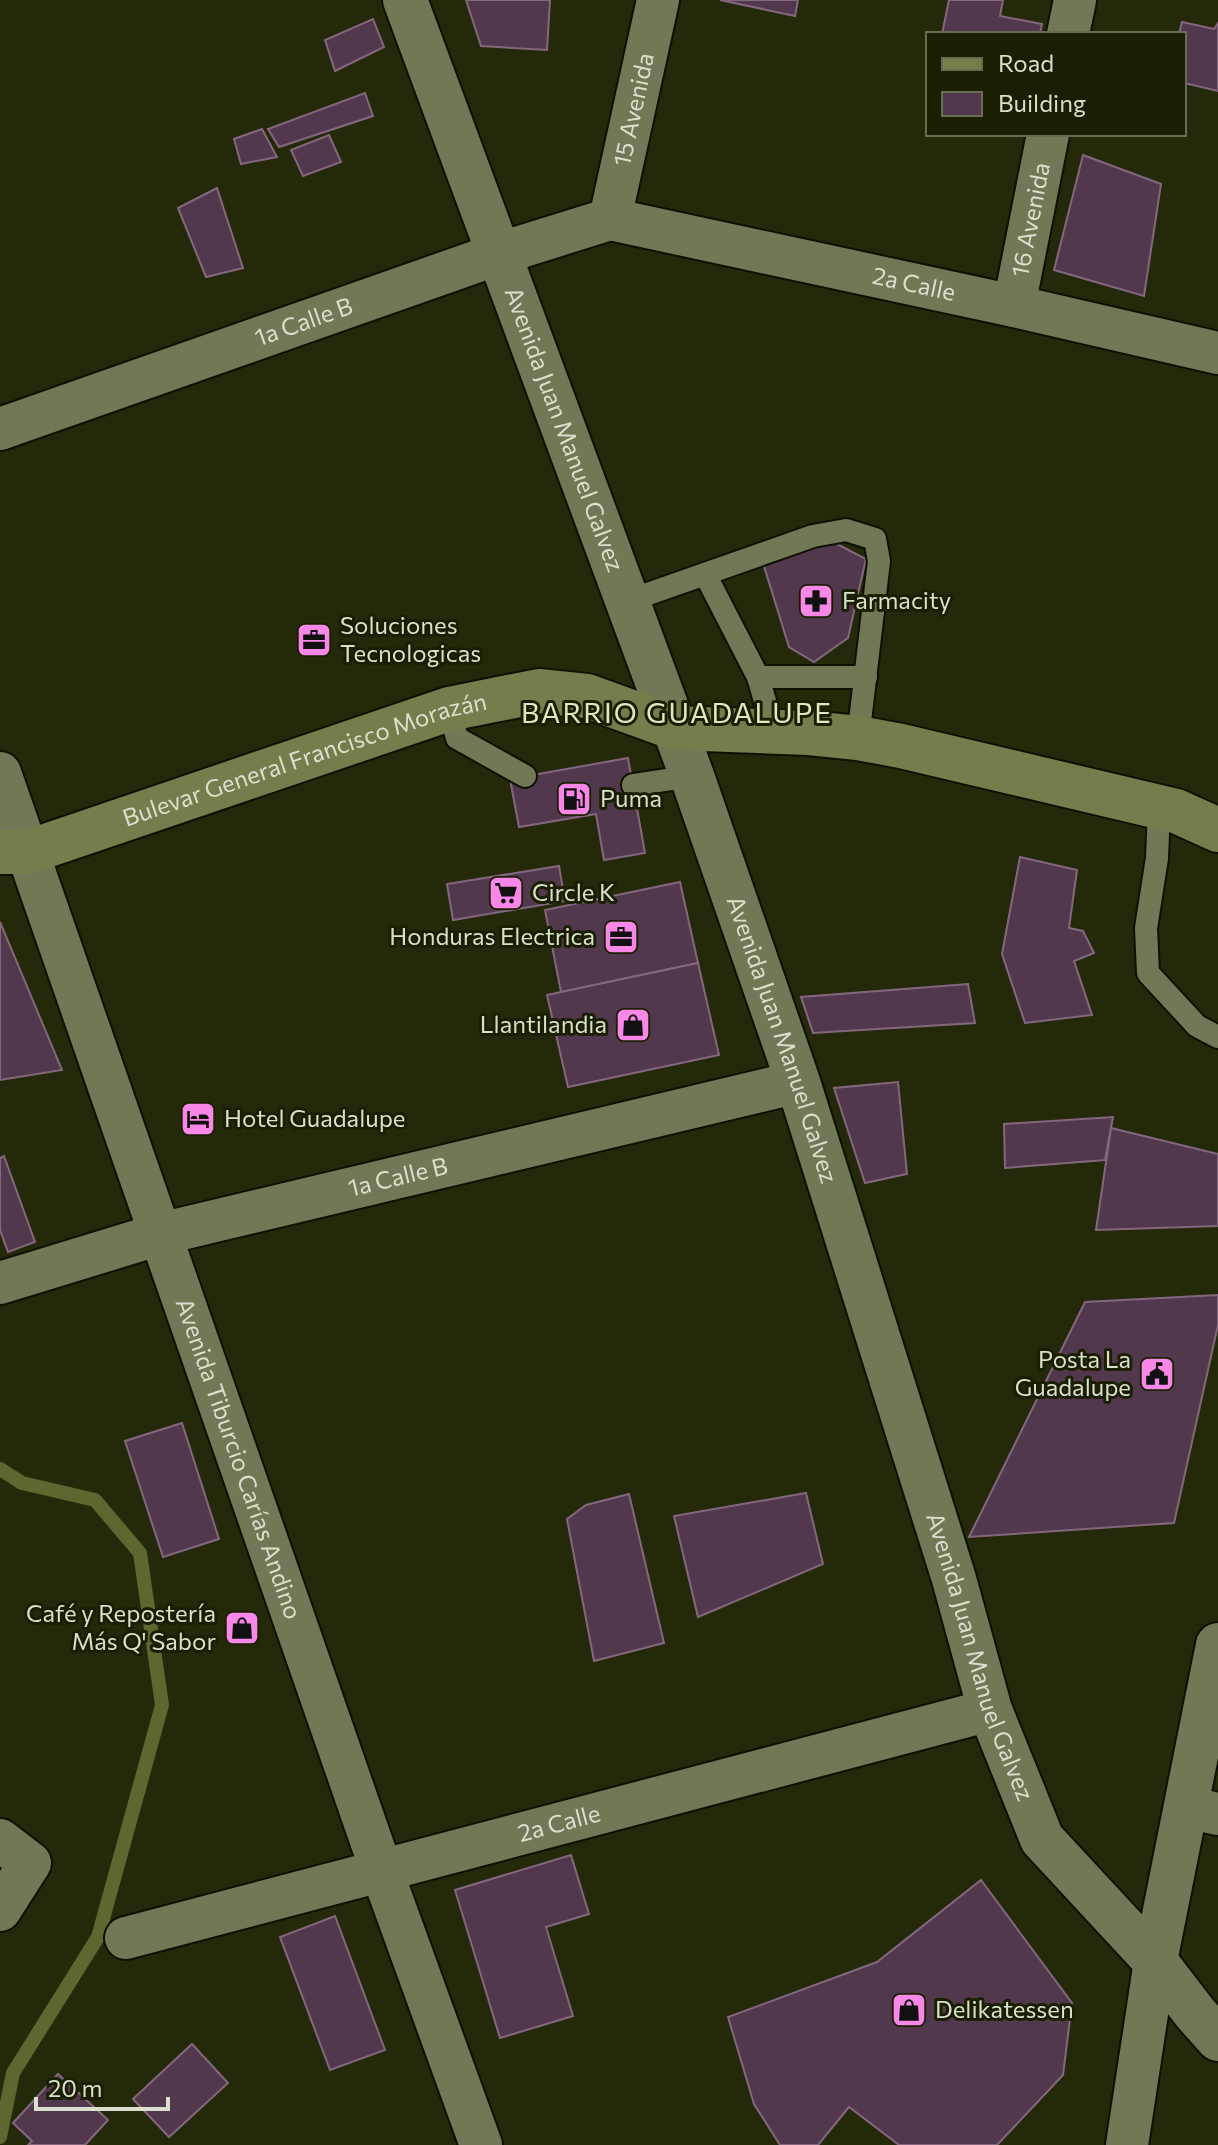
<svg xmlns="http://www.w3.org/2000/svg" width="1218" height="2145" font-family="Commissioner,sans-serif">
<rect width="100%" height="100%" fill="#242909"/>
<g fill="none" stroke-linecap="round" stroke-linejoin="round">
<polyline stroke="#5e672f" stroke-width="14" points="0,1469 22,1483 95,1500 140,1553 162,1705 98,1937 13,2073 0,2137"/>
</g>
<g fill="#52384d" stroke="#84677f" stroke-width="2">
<polygon points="466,0 550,0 547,50 481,46"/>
<polygon points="720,0 798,0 795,16"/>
<polygon points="949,0 1003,0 1000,16 1042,24 1040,34 942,34"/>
<polygon points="373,19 384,47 335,71 325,40"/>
<polygon points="1182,22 1214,29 1218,23 1218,91 1184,83 1184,34 1179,34"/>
<polygon points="365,93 373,116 279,147 268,129"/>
<polygon points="262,129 277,157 241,164 234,139"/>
<polygon points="329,135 341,162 303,176 291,150"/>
<polygon points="1083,155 1161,184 1144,296 1054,270"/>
<polygon points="217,188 243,268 206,277 178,208"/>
<polygon points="833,542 866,559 848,638 814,662 789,647 763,563"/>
<polygon points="628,758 645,853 604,860 596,814 519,827 510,779"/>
<polygon points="1020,857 1077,870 1069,928 1083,931 1094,953 1074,961 1092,1015 1025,1023 1002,954"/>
<polygon points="559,866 565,901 453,920 447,884"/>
<polygon points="680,882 698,963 561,992 545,910"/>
<polygon points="0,922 62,1070 0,1080"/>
<polygon points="698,963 719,1055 568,1087 547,995"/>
<polygon points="968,984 975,1023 813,1033 801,997"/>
<polygon points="898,1082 907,1174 865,1183 834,1088"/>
<polygon points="1113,1117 1105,1160 1005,1168 1004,1124"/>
<polygon points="1111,1128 1218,1154 1218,1226 1096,1230"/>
<polygon points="4,1156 35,1242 8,1252 0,1230 0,1158"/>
<polygon points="1218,1295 1218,1325 1174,1523 969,1537 1085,1302"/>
<polygon points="182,1423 219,1539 163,1557 125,1441"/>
<polygon points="806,1493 823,1564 698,1617 674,1516"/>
<polygon points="629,1494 664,1643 594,1661 567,1519 586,1505"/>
<polygon points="571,1855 589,1914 546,1927 573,2016 500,2038 455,1890"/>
<polygon points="981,1880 1072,2003 1063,2075 997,2145 899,2145 849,2107 818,2145 780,2145 754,2104 728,2017 877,1962"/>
<polygon points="335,1916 385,2050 330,2070 280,1937"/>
<polygon points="192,2044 228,2083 169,2137 133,2099"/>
<polygon points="58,2074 108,2120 85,2145 28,2145 32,2141 13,2123"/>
</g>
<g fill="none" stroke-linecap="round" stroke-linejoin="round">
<g stroke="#0e1100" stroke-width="26">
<g id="service">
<polyline points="705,574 758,677 774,732"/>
<polyline points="628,601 813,536 846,530 875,539 879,561 858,738"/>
<polyline points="758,677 866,677"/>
<polyline points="449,709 457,738 525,776"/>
<polyline points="633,785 692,776"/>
<polyline points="1159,808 1157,858 1146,928 1148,973 1197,1026 1218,1037"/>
</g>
</g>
<g stroke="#0e1100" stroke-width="46">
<g id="minor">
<polyline points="1068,34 1075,0"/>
<path id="s1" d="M 610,219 L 658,0"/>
<path id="s2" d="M 1014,306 L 1048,134"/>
<path id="s3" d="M 0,429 L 498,254 L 610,219 L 1014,306 L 1218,353"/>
<path id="s4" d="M 0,773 L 382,1872 L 481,2145"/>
<path id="s5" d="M 0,1283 L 160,1234 L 798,1082"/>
<polyline points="1186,1807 1218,1814"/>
<polyline points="0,1840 30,1863 0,1910"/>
<path id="s6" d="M 126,1938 L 990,1710"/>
<polyline points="1127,2145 1155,1961"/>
</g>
</g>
<g stroke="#0e1100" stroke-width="48">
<g id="tertiary">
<path id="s7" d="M 405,0 L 692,776 L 798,1082 L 954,1579 L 990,1710 L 1042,1839 L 1155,1961 L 1195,2013 L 1218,2039"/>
<polyline points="1155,1961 1218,1645"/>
</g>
</g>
<g stroke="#0e1100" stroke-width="48">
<g id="secondary">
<path id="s8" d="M 0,852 L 28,852 L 449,709 L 539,691 L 587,696 L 675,728 L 809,733 L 858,738 L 901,746 L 1176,811 L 1218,830"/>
</g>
</g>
<use href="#service" stroke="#717856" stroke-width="22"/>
<use href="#minor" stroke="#717856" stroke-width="42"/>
<use href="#tertiary" stroke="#717856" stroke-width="44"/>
<use href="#secondary" stroke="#747d4c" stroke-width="44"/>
</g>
<defs>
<g id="pharmacy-square" transform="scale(1.8)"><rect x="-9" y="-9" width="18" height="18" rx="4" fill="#f987e8" stroke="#1b1f01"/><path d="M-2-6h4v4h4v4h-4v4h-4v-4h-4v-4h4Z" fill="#111"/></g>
<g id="office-square" transform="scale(1.8)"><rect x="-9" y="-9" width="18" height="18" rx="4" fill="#f987e8" stroke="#1b1f01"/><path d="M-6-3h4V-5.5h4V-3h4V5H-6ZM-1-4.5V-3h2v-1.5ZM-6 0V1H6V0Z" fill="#111"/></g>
<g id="fuel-square" transform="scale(1.8)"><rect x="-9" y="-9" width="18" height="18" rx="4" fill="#f987e8" stroke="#1b1f01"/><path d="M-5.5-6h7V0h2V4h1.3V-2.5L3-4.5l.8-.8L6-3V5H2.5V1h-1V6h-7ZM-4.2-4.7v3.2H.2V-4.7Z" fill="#111"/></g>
<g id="supermarket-square" transform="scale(1.8)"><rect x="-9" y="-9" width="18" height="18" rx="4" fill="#f987e8" stroke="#1b1f01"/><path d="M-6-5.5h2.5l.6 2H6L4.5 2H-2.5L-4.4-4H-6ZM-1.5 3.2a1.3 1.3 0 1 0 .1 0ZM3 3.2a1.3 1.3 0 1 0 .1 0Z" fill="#111"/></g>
<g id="shop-square" transform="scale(1.8)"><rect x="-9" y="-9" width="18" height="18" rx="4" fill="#f987e8" stroke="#1b1f01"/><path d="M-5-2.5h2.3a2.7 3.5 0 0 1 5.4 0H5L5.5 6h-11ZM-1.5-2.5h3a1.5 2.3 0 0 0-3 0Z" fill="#111"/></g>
<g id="hotel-square" transform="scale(1.8)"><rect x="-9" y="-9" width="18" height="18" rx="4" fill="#f987e8" stroke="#1b1f01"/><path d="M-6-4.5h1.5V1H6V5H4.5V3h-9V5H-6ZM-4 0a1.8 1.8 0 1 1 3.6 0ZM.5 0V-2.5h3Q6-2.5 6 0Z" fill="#111"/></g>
<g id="civic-square" transform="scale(1.8)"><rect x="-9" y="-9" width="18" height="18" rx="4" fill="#f987e8" stroke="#1b1f01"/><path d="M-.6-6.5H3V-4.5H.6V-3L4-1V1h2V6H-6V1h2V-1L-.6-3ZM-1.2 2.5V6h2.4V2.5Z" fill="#111"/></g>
</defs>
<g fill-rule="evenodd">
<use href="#pharmacy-square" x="816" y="601"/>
<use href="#office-square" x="314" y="640"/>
<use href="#fuel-square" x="574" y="799"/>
<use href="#supermarket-square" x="506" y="893"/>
<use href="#office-square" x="621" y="937"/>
<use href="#shop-square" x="633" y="1025"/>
<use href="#hotel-square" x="198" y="1119"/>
<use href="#civic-square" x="1157" y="1374"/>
<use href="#shop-square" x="242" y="1628"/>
<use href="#shop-square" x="909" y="2010"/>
</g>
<g text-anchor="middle" stroke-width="6" stroke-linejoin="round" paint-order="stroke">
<g font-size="24" fill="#dbdfcd" stroke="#1b1f01">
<text dy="8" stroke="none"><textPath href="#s1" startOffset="112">15 Avenida</textPath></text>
<text dy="8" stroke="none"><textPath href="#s2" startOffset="88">16 Avenida</textPath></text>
<text dy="8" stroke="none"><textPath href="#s3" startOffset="956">2a Calle</textPath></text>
<text dy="8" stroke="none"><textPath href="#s3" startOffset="322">1a Calle B</textPath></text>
<text dy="8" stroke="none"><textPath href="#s7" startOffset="458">Avenida Juan Manuel Galvez</textPath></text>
<text dy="8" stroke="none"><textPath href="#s8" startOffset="320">Bulevar General Francisco Morazán</textPath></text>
<text dy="8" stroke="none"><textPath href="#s7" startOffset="1106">Avenida Juan Manuel Galvez</textPath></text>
<text dy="8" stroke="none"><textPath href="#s5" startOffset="412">1a Calle B</textPath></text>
<text dy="8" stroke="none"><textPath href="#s4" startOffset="726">Avenida Tiburcio Carías Andino</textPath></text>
<text dy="8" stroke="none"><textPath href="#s7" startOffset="1754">Avenida Juan Manuel Galvez</textPath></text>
<text dy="8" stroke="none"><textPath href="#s6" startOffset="448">2a Calle</textPath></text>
</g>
<g font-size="24" fill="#dbdfcd" stroke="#1b1f01" text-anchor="start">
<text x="842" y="609">Farmacity</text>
<text x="340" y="634">Soluciones<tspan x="340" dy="28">Tecnologicas</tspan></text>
<text x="600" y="807">Puma</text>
<text x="532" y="901">Circle K</text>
<text x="595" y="945" text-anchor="end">Honduras Electrica</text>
<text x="607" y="1033" text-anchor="end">Llantilandia</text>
<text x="224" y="1127">Hotel Guadalupe</text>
<text x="1131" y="1368" text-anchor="end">Posta La<tspan x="1131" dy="28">Guadalupe</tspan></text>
<text x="216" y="1622" text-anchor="end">Café y Repostería<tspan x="216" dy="28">Más Q' Sabor</tspan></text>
<text x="935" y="2018">Delikatessen</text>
</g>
<g font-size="28" letter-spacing="2" fill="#e0e7c3" stroke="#1b1f01">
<text x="677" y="723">BARRIO GUADALUPE</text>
</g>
</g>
<rect x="926" y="32" width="260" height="104" fill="#1b1f01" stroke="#686c53" stroke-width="2"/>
<rect x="942" y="58" width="40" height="12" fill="#747d4c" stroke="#686c53" stroke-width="2"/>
<text x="998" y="72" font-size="24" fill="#dbdfcd">Road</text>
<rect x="942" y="92" width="40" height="24" fill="#52384d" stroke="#686c53" stroke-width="2"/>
<text x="998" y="112" font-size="24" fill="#dbdfcd">Building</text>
<path d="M36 2097v12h132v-12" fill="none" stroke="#dbdfcd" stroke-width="4"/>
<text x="48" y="2097" font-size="24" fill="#dbdfcd" stroke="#1b1f01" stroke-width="6" paint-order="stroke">20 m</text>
</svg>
